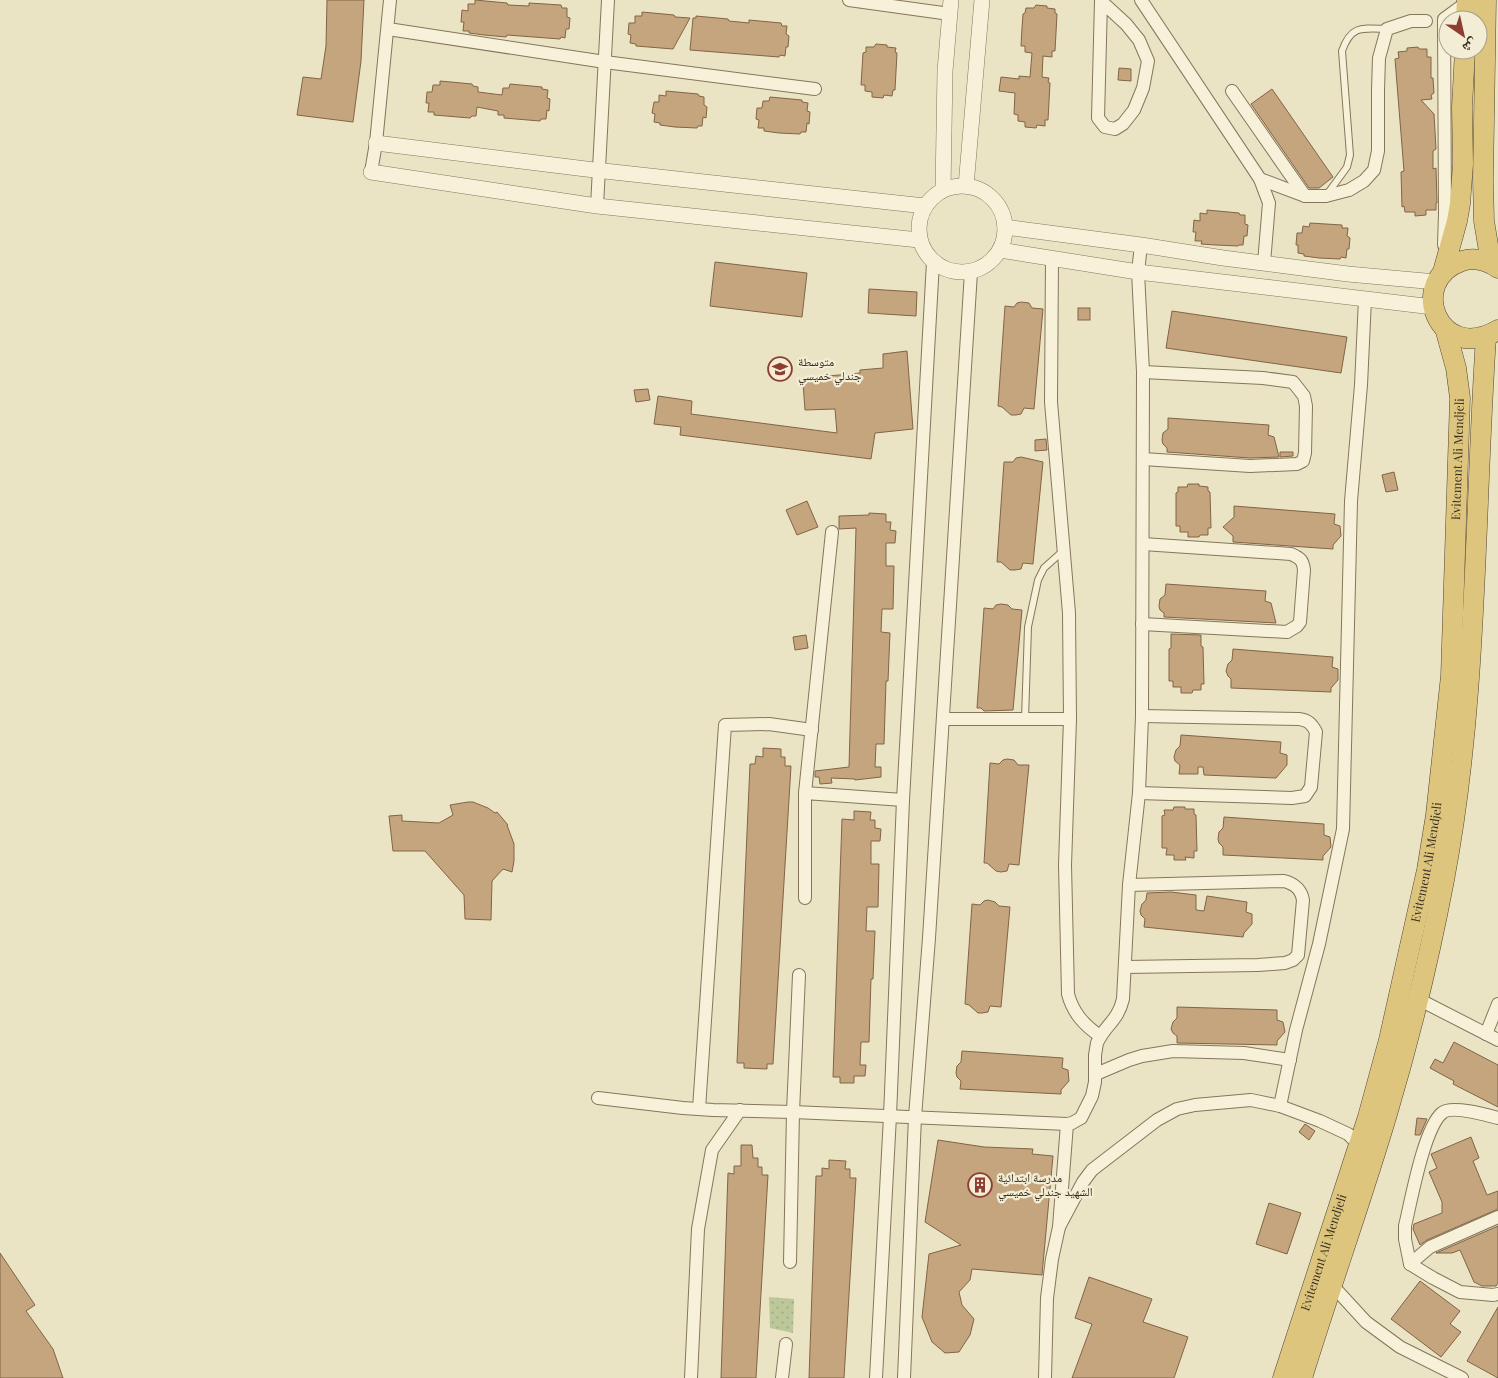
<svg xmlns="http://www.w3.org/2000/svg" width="1498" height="1378" font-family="'Playfair Display','Noto Naskh Arabic',serif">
<defs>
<pattern id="park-dots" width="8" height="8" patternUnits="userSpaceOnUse" patternTransform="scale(1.25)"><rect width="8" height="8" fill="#bcc79a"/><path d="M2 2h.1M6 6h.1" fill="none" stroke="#a2ab84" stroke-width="1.8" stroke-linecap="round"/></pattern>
</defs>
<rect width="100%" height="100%" fill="#eae4c5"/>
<polygon fill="url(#park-dots)" points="769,1297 794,1299 793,1333 770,1328"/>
<g fill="#c5a57e" stroke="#816445">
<polygon points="327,0 364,0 361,61 353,122 297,115 303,77 321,79 326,46"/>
<polygon points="475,0 507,3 508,5 529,6 529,3 561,5 562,8 567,8 567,17 570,18 569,29 566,29 565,38 561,37 560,39 507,35 506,37 484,35 469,33 469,31 463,31 464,22 461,22 462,10 468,11 468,4 475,4"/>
<polygon points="1036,5 1047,6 1047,8 1055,9 1055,13 1057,14 1055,51 1052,51 1052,57 1043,56 1042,77 1049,78 1048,82 1050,83 1048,120 1045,120 1045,126 1037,125 1036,128 1025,127 1025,122 1018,121 1018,115 1014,114 1015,93 999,91 1001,77 1019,79 1019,76 1030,77 1032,53 1025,52 1025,46 1021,46 1022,28 1023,14 1025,13 1026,8 1034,8"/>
<polygon points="642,12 674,15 675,17 690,18 673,49 636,46 636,44 630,43 631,35 628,34 629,23 635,23 635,16 642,16"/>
<polygon points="696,16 728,19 729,21 749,23 749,20 781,23 782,26 787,26 786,34 789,36 788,47 786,47 785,56 780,55 779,57 690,50 693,18 696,18"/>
<polygon points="876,44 887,45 887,47 896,48 895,52 897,53 895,90 893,90 892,96 884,95 883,98 872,97 872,92 865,91 865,85 861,85 863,53 866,52 866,47 874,47"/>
<polygon points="1418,47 1419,49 1427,49 1427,57 1431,57 1431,78 1433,78 1434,93 1431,95 1432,99 1421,100 1434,114 1436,149 1433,151 1433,169 1436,168 1437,203 1436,203 1436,210 1426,210 1426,215 1415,216 1415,212 1405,212 1404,206 1402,207 1401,172 1404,171 1395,59 1399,58 1398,52 1407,51 1407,48"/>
<polygon points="1119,68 1131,69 1131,81 1118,80"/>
<polygon points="440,81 472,84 473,86 478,87 478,92 502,95 503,88 509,88 510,84 542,87 542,89 548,90 547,98 550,99 549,111 547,110 546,119 541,119 540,121 504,118 504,115 498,115 498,111 477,107 476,116 472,116 470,118 434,115 434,112 428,112 429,103 426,103 427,92 432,92 433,85 440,85"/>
<polygon points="1272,89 1333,177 1319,188 1309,188 1251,104"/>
<polygon points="666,91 698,94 699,96 704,97 704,105 707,107 706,118 703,117 702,126 698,126 697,128 675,127 660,125 660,123 654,122 655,114 652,113 654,102 659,102 659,95 666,96"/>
<polygon points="770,97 802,100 802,102 808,103 807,111 810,112 809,124 807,123 806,132 801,132 800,134 779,133 764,131 764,128 758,128 759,120 756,119 757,108 762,108 763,101 769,101"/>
<polygon points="1207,210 1239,213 1240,215 1245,215 1245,224 1248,225 1247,236 1244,236 1243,245 1239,245 1238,246 1216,245 1201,244 1202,241 1195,241 1196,232 1193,232 1194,220 1200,221 1200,213 1207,214"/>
<polygon points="1310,223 1342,225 1342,228 1348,228 1347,236 1350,238 1349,249 1347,249 1346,258 1341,257 1340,259 1319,258 1304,256 1304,254 1298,253 1298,245 1296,245 1297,233 1302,233 1303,226 1309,227"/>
<polygon points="715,262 807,273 802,317 710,306"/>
<polygon points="869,289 917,292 916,316 868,313"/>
<polygon points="1021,302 1029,303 1032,308 1043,309 1034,409 1024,408 1021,414 1016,415 1011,415 1002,407 998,406 1005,306 1014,307 1017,303"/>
<rect x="1078" y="308" width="12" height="12"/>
<polygon points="1172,311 1347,337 1341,373 1166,348"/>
<polygon points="907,351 913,429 875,433 871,459 680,435 681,427 654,424 658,396 692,401 691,414 837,433 835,409 805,410 803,383 807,382 807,378 860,373 860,370 883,368 883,354"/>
<polygon points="648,389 650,400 636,402 634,390"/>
<polygon points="1168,418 1269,425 1268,435 1274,437 1279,457 1250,458 1167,452 1167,448 1163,444 1162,440 1163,433 1168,429"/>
<polygon points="1046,439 1047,450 1035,451 1035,440"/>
<polygon points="1280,452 1293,452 1293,456 1280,457"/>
<polygon points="1021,457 1043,462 1033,564 1023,563 1021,569 1015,570 1010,570 1001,562 997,562 1004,462 1013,462 1016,458"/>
<polygon points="1394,472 1398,490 1386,492 1382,475"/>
<polygon points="1188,484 1199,484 1199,486 1208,487 1208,491 1210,492 1211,528 1208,528 1208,535 1200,535 1199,537 1188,537 1188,532 1180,532 1180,526 1176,526 1176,493 1178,492 1178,487 1187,487"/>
<polygon points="807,501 818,527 797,535 786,510"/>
<polygon points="1234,506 1335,514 1334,524 1340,526 1341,536 1333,545 1333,549 1233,542 1233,536 1223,527 1234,517"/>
<polygon points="869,513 886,514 886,522 891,522 890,530 896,531 895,543 886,543 886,566 894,566 893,609 882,609 881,632 890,633 888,681 886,681 884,744 876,744 875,767 881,767 881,777 855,780 855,779 831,778 832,783 820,784 819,777 815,777 815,771 849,767 856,528 839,529 839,516 869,515"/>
<polygon points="1166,584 1266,591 1265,601 1271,603 1276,623 1164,617 1164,613 1160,610 1159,606 1160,599 1165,595"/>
<polygon points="1001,604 1008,605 1012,609 1022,610 1013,710 984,711 981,708 977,708 984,608 993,609 996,605"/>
<polygon points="1171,634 1201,635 1201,646 1203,647 1204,684 1201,684 1201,690 1193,690 1192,693 1181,693 1181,687 1173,687 1173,681 1169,681 1169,649 1171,648"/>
<polygon points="806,635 808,648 795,650 793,637"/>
<polygon points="1233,649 1333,657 1332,667 1338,669 1338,680 1331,688 1331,692 1231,688 1231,679 1228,676 1226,671 1228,664 1232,660"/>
<polygon points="1181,735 1281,742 1280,753 1287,755 1287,765 1276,778 1204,775 1203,767 1198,767 1198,774 1179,774 1180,765 1175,761 1174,757 1176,750 1180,746"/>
<polygon points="763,748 781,749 781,757 785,757 785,766 791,766 773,1064 767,1064 767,1069 744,1068 744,1063 737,1063 750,764 755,764 756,756 763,757"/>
<polygon points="1007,759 1014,760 1018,765 1029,765 1019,865 1009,864 1007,871 1001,872 996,871 987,863 984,863 990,763 999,764 1003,760"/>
<polygon points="468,802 473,802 488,808 495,813 497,812 508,825 507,825 514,844 514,861 512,872 503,869 492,881 491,920 465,919 464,895 425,851 393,851 389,816 402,815 402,821 439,823 453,815 450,805"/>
<polygon points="1174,807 1185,807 1185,809 1194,809 1194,814 1196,815 1197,851 1194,851 1194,858 1185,857 1186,860 1174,860 1174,855 1166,855 1167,848 1162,848 1162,816 1165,815 1164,810 1173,810"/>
<polygon points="854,811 871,812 870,820 875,820 875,828 881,829 880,841 871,841 871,864 879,864 878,907 867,907 866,931 875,931 873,979 871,979 869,1042 861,1042 860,1065 866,1065 865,1076 854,1076 854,1083 840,1083 840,1077 833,1077 842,819 854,820"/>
<polygon points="1224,817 1324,824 1324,835 1330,837 1331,847 1323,856 1323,860 1223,855 1223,847 1219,843 1218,839 1219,832 1223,828"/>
<polygon points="1171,892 1196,895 1196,910 1204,911 1207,896 1247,902 1246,912 1252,914 1252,924 1244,933 1243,937 1144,927 1145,919 1141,915 1140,911 1142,904 1146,900 1147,893"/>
<polygon points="988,900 995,902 999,906 1010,907 1001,1007 990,1006 988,1012 982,1013 978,1013 969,1005 965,1004 972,904 980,905 984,901"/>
<polygon points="1177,1007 1277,1010 1277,1020 1283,1022 1285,1032 1277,1041 1277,1045 1177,1043 1177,1036 1173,1033 1171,1029 1173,1022 1177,1018"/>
<polygon points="1454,1042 1498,1065 1498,1107 1453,1084 1454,1081 1430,1068 1435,1059 1443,1063"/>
<polygon points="962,1051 1063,1058 1062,1068 1068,1070 1069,1081 1061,1090 1061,1094 960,1089 961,1081 957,1077 956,1073 957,1066 961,1062"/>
<polygon points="1417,1118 1427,1119 1420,1135 1415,1135"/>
<polygon points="1305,1124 1315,1131 1309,1140 1299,1132"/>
<polygon points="1471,1137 1479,1158 1473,1161 1487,1195 1498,1191 1498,1209 1427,1240 1420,1245 1413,1229 1414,1224 1442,1213 1442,1202 1429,1172 1437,1168 1431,1154"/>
<polygon points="938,1140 984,1147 1033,1149 1032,1154 1053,1156 1042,1275 972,1269 970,1280 959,1292 962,1305 974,1319 970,1335 959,1352 945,1353 932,1342 922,1317 929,1254 961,1245 925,1222"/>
<polygon points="741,1145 752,1145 753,1158 758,1158 758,1167 762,1167 762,1175 768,1175 756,1378 721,1378 728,1173 734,1174 734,1166 741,1166"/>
<polygon points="829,1160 846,1161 845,1169 850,1169 850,1178 856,1178 844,1378 809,1378 816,1176 822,1176 822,1168 829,1169"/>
<polygon points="1269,1203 1301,1213 1287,1254 1256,1244"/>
<polygon points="1498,1226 1498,1283 1496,1286 1482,1286 1474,1282 1460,1250 1452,1253 1436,1253"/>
<polygon points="0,1253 35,1305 26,1311 53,1349 63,1378 0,1378"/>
<polygon points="1089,1277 1152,1299 1143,1322 1188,1337 1174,1378 1072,1378 1092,1324 1075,1318"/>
<polygon points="1420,1281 1460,1311 1450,1324 1461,1332 1441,1357 1391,1319"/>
<polygon points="1498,1307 1498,1378 1467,1361"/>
</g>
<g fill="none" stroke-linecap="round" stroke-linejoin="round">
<g stroke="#84765d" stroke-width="8">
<g id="service">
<path d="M 1328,193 L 1347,167 L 1350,155 L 1342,51 C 1351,25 1362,28 1387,29"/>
<polyline points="1025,719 1028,627 1038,580 1044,568 1063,551"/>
</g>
</g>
<g stroke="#84765d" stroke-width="14">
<g id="minor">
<polyline points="849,0 950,14"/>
<polyline points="1141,0 1260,179 1269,203 1264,263"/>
<polyline points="1101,1 1126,24 1139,40 1148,61 1143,88 1134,110 1123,124 1115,129 1105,127 1098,118 1101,1 1101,0"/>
<polyline points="388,29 605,62 815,89"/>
<polyline points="1232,91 1305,196"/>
<polyline points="371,172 376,143 390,0"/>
<polyline points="1260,179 1305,196 1326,196 1349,190 1364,181 1374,170 1378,151 1378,90 1379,58 1387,29 1411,21 1426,21"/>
<polyline points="597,206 608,0"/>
<polyline points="1444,245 1445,214 1444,19 1466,3"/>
<path d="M 1052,258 L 1051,402 L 1069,613 L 1070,719 L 1065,865 L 1068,994 C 1073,1013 1084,1025 1100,1036"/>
<polyline points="1143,372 1263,378 1293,382 1304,396 1306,406 1305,453 1303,461 1297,464 1250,466 1143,459"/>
<path d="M 1142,624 L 1287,632 L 1297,626 L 1300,622 L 1304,570 C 1303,560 1300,558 1291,554 L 1143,544"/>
<polyline points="943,719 1070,719"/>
<polyline points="805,793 832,532"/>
<path d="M 1139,793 L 1292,798 L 1305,796 L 1311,787 L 1316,732 C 1312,724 1308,720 1299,719 L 1142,716"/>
<polyline points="805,898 805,793 903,800"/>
<path d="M 1125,967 L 1258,965 L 1285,963 L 1293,960 L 1298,955 L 1303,900 C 1301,889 1295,884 1284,881 L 1129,885"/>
<polyline points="1418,999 1498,1040"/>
<polyline points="1486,1034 1498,1004"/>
<polyline points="1096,1074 1129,1060 1142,1056 1173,1051 1244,1053 1290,1060"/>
<path d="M 598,1098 L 683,1108 L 713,1110 L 793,1112 L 1067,1124 L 1072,1123 L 1081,1118 L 1092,1096 L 1095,1082 L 1095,1055 L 1097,1043 C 1105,1025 1118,1021 1123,999 L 1129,885 L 1139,793 L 1142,716 L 1143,372 L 1138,272 L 1141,245"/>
<polyline points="1280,1106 1296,1030 1319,944 1343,829 1351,501 1361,385 1365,299"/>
<polyline points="699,1109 725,725 769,724 812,730"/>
<path d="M 1498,1118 C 1487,1115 1451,1105 1442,1113 C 1424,1128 1411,1201 1405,1226 L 1405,1239 L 1410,1264 L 1433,1278 L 1460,1292 L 1493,1295 L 1498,1294"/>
<polyline points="1059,1227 1083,1182 1092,1170 1157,1120 1177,1109 1195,1105 1251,1100 1280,1106 1320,1121 1348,1134 1359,1145"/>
<polyline points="790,1262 793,1112 799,975"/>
<polyline points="1410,1264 1430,1247 1498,1217"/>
<polyline points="1332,1285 1366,1322 1400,1347 1462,1378"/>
<polyline points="691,1378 698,1229 712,1150 740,1110"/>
<polyline points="782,1378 786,1344"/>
<polyline points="876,1378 890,1116 903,800 933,262"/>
<polyline points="904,1378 915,1117 929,938 971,272"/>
<polyline points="1045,1378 1047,1298 1052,1259 1059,1227 1067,1124"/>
</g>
</g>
<g stroke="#84765d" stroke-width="16">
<g id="tertiary">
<polyline points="376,143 586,169 925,206"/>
<polyline points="371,172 597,206 919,240"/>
<circle cx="962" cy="229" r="43"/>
<polyline points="966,186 982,0"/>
<polyline points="943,190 945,71 951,0"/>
<polyline points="1005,227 1141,245 1223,258 1348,274 1436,282"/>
<polyline points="1000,250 1138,272 1433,307"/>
</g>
</g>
<g stroke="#524431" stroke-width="21">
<g id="trunk">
<polyline points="1486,0 1483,180 1484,221 1491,263"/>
<polyline points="1466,20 1467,0"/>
<polyline points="1443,272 1457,221 1460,204 1463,164 1462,107 1465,50"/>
<path d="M 1498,330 C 1438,365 1406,280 1462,261 C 1475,257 1488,261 1498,268"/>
<path id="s1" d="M 1283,1378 L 1368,1117 L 1389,1040 L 1427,870 L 1436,815 L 1451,676 L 1460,398 L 1456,368 L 1445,328"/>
<path d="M 1302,1378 C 1329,1290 1361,1202 1387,1114 C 1410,1037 1429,959 1444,880 C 1478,701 1474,518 1486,337"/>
</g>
</g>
<use href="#service" stroke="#f6f1d8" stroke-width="6"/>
<use href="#minor" stroke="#f6f1d8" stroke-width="12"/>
<use href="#tertiary" stroke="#f6f1d8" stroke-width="15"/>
<use href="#trunk" stroke="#dec57e" stroke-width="20"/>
</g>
<defs>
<g id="school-ring" transform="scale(1.25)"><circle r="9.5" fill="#f2edd4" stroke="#8e3d32" stroke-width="1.5"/><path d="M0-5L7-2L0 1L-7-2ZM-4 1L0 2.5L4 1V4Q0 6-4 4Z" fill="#8e3d32"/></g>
<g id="building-ring" transform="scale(1.25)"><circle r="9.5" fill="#f2edd4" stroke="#8e3d32" stroke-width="1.5"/><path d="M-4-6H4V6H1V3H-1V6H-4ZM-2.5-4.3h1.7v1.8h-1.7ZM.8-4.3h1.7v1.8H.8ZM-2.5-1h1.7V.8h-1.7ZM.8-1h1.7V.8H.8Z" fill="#8e3d32"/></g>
</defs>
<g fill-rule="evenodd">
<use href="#school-ring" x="780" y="369"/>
<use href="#building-ring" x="980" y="1185"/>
</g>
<g text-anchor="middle" stroke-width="4.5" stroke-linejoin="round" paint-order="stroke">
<g font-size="12" fill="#352d1f" stroke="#f2edd4" text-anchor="start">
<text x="798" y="366">متوسطة<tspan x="798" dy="14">جندلي خميسي</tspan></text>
<text x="998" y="1182">مدرسة ابتدائية<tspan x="998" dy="14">الشهيد جندلي خميسي</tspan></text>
</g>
<g font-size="12" fill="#352d1f" stroke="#f2edd4">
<text dy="4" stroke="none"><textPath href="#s1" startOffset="941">Evitement Ali Mendjeli</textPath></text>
<text dy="4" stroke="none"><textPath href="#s1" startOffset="536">Evitement Ali Mendjeli</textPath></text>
<text dy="4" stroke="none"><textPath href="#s1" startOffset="132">Evitement Ali Mendjeli</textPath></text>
</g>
</g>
<g transform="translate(1463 35) rotate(146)"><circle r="24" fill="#f2edd4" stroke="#a6a08c"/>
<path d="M0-4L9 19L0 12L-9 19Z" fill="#8e3d32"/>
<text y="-8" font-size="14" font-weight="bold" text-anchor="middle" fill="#352d1f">ش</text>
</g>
</svg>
